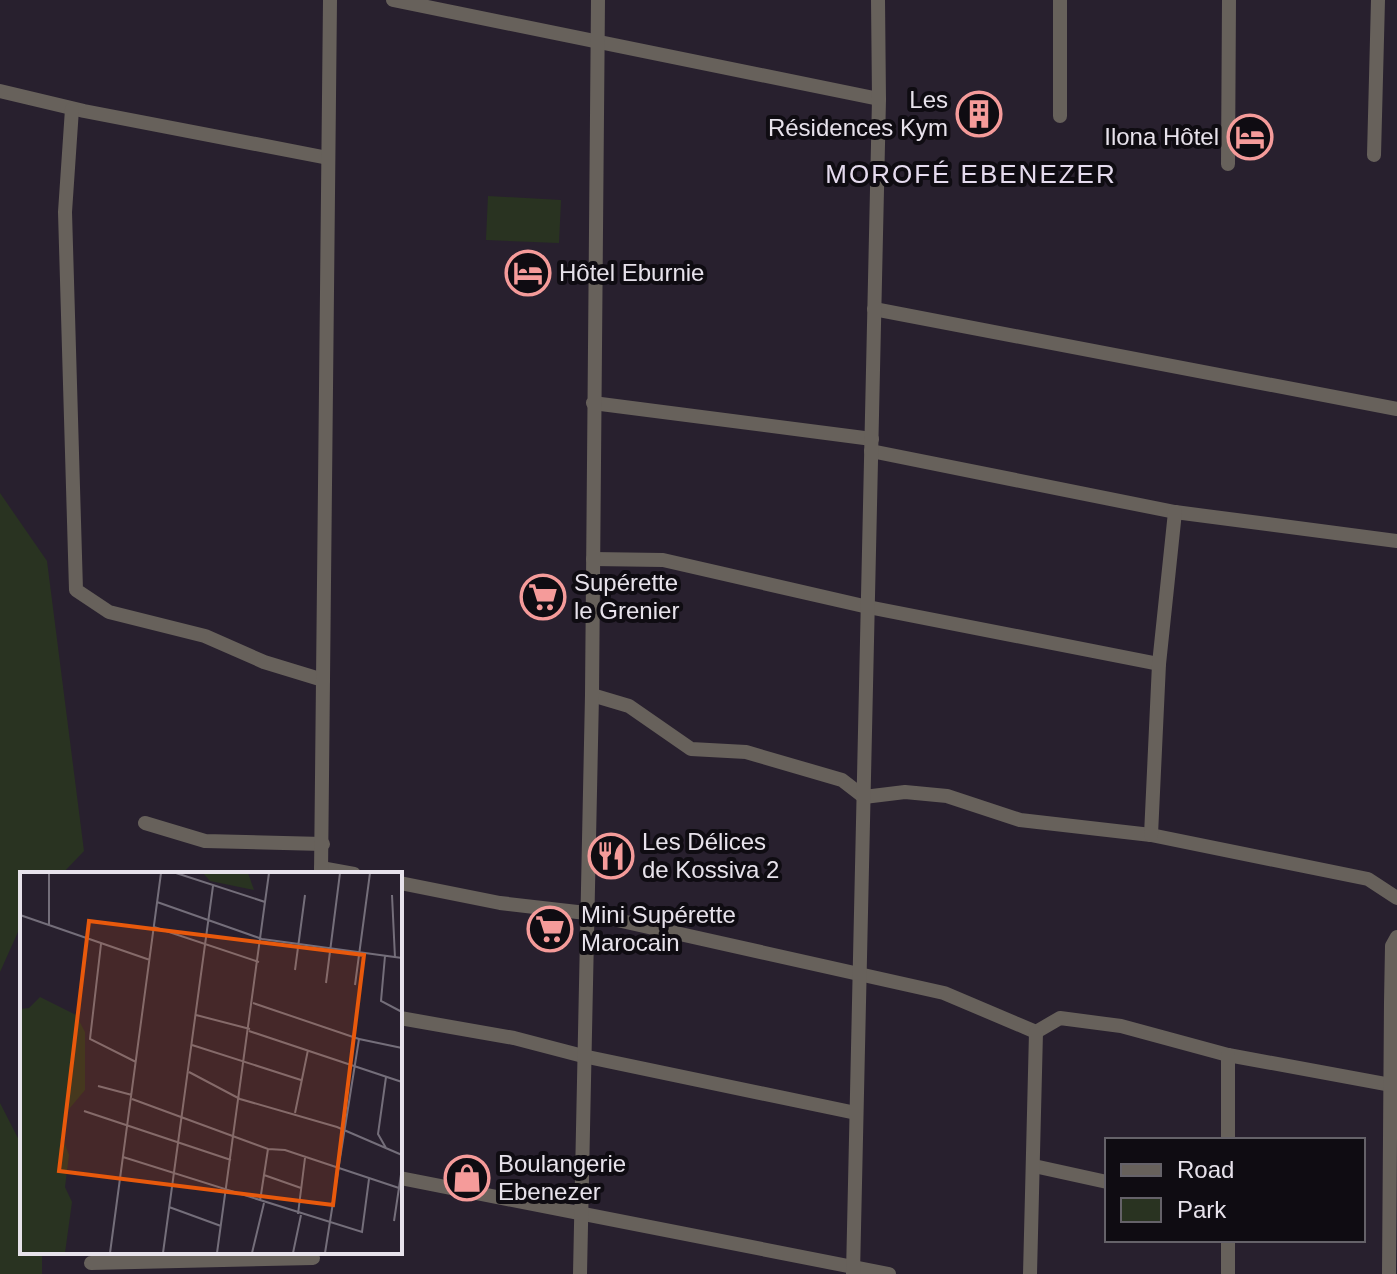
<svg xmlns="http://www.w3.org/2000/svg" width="1397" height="1274" font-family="Arial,sans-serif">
<rect width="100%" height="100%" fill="#28202e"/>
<g fill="#293321">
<polygon points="488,196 561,200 559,243 486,240"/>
<polygon points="0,493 47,561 84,851 62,874 22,874 22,923 0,972"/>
<polygon points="0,1103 22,1146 22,1252 42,1252 42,1274 0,1274"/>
</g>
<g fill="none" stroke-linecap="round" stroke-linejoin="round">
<g stroke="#67615b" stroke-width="14">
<polyline points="393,0 879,99"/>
<polyline points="0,91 84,111 328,158"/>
<polyline points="72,109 65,212 76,590 109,612 205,636 264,662 323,680"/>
<polyline points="1060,116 1060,0"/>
<polyline points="1374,155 1378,0"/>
<polyline points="1228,164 1229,0"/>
<polyline points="874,309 1397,409"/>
<polyline points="593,403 872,439"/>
<polyline points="871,451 1175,512 1397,541"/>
<polyline points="593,559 663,560 868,607 1159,664"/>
<polyline points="592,695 629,706 691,749 746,752 842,780 864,797 905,792 947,796 1020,820 1151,835 1368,879 1397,898"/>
<polyline points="145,823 205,841 323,844"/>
<polyline points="1151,835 1159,664 1175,512"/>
<polyline points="321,868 354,874"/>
<polyline points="321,874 330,0"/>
<polyline points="400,883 500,903 586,913 944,993 1036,1032"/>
<polyline points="400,1018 514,1038 583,1056 856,1113"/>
<polyline points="1036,1032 1060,1018 1121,1026 1228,1055 1397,1086"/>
<polyline points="1228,1140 1228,1055"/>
<polyline points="1034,1166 1107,1182"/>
<polyline points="400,1178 889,1274"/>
<polyline points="1228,1240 1228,1274"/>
<polyline points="91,1263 313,1258"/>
<polyline points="580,1274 592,695 598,0"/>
<polyline points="853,1274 879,99 878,0"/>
<polyline points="1030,1274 1036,1032"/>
<polyline points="1389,1274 1391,1002 1392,946 1397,937"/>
</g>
</g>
<defs>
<g id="building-ring" transform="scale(2.3)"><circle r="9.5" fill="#0f0c12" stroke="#f59b9a" stroke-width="1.5"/><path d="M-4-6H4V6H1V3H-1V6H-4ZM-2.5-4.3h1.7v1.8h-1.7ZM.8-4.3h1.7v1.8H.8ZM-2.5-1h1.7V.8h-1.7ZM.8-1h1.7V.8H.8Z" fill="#f59b9a"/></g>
<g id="hotel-ring" transform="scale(2.3)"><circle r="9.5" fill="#0f0c12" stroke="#f59b9a" stroke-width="1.5"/><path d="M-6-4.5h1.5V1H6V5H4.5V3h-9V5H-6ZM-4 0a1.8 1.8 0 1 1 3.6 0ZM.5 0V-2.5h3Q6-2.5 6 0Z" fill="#f59b9a"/></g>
<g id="supermarket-ring" transform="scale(2.3)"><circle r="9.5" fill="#0f0c12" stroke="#f59b9a" stroke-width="1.5"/><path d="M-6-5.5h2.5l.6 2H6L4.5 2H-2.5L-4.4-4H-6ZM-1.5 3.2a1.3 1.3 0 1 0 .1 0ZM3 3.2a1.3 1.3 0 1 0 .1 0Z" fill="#f59b9a"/></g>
<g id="restaurant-ring" transform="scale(2.3)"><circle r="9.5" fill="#0f0c12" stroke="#f59b9a" stroke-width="1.5"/><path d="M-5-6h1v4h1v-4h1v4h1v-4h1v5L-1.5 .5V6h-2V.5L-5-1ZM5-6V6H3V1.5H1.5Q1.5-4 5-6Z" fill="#f59b9a"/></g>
<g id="shop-ring" transform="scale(2.3)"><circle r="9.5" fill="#0f0c12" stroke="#f59b9a" stroke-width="1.5"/><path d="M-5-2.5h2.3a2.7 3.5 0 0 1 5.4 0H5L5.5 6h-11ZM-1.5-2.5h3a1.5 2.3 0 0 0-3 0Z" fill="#f59b9a"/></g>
</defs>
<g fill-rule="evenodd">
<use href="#building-ring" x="979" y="114"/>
<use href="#hotel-ring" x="1250" y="137"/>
<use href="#hotel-ring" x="528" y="273"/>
<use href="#supermarket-ring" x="543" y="597"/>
<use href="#restaurant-ring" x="611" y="856"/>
<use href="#supermarket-ring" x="550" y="929"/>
<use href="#shop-ring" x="467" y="1178"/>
</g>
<g text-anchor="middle" stroke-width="8" stroke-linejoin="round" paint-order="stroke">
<g font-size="24" fill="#e7e2eb" stroke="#0f0c12" text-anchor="start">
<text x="948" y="108" text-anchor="end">Les<tspan x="948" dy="28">Résidences Kym</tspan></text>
<text x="1219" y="145" text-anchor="end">Ilona Hôtel</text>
<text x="559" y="281">Hôtel Eburnie</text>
<text x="574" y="591">Supérette<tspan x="574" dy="28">le Grenier</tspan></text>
<text x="642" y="850">Les Délices<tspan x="642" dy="28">de Kossiva 2</tspan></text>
<text x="581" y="923">Mini Supérette<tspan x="581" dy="28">Marocain</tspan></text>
<text x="498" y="1172">Boulangerie<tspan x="498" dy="28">Ebenezer</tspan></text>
</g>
<g font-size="26" letter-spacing="2" fill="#e5dbee" stroke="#0f0c12">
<text x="971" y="183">MOROFÉ EBENEZER</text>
</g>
</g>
<g transform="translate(20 872)">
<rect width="382" height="382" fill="#28202e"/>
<path d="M 183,1 L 228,1 L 234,18 L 190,9 ZM 20,125 L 56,143 L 65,160 L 65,218 L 44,243 L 42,264 L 49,283 L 45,315 L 52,330 L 45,381 L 0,381 L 0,137 L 9,136 Z" fill="#293321"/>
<path fill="none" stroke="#746e7a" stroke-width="2" d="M 156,1 L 245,30 L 197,381M 372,23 L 375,86M 137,30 L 242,67 L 382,86M 245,30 L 249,1M 0,43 L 130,88M 29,53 L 29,1M 134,55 L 239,90M 81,72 L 70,167 L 116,190M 365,84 L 361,129 L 382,140M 275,98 L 285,23M 306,111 L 320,1M 335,113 L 350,1M 233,131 L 339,167M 176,143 L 230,157M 229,159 L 382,210M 172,173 L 281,208M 169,200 L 220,227 L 317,255 L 382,283M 366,205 L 358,262 L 366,276M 78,214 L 112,223M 112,227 L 248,277 L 265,278 L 382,317M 64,239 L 211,288M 275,241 L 288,178M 103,285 L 342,360 L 349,307M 244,303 L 281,316M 240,329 L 248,277M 149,335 L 201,354M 278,342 L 285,286M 374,349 L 382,296M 90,381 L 141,1M 143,381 L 193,14M 232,381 L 244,331M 273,381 L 281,343M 305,381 L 339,167 L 382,176"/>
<path fill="#e8590c" fill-opacity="0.15" stroke="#e8590c" stroke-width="4" d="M 69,49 L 344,83 L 313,333 L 39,299 Z"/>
<rect width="382" height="382" fill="none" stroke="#e7e2eb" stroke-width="4"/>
</g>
<rect x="1105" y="1138" width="260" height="104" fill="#0f0c12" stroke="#656269" stroke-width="2"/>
<rect x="1121" y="1164" width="40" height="12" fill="#67615b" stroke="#656269" stroke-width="2"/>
<text x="1177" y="1178" font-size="24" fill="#e7e2eb">Road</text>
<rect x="1121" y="1198" width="40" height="24" fill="#293321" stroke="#656269" stroke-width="2"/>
<text x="1177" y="1218" font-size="24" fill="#e7e2eb">Park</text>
</svg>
